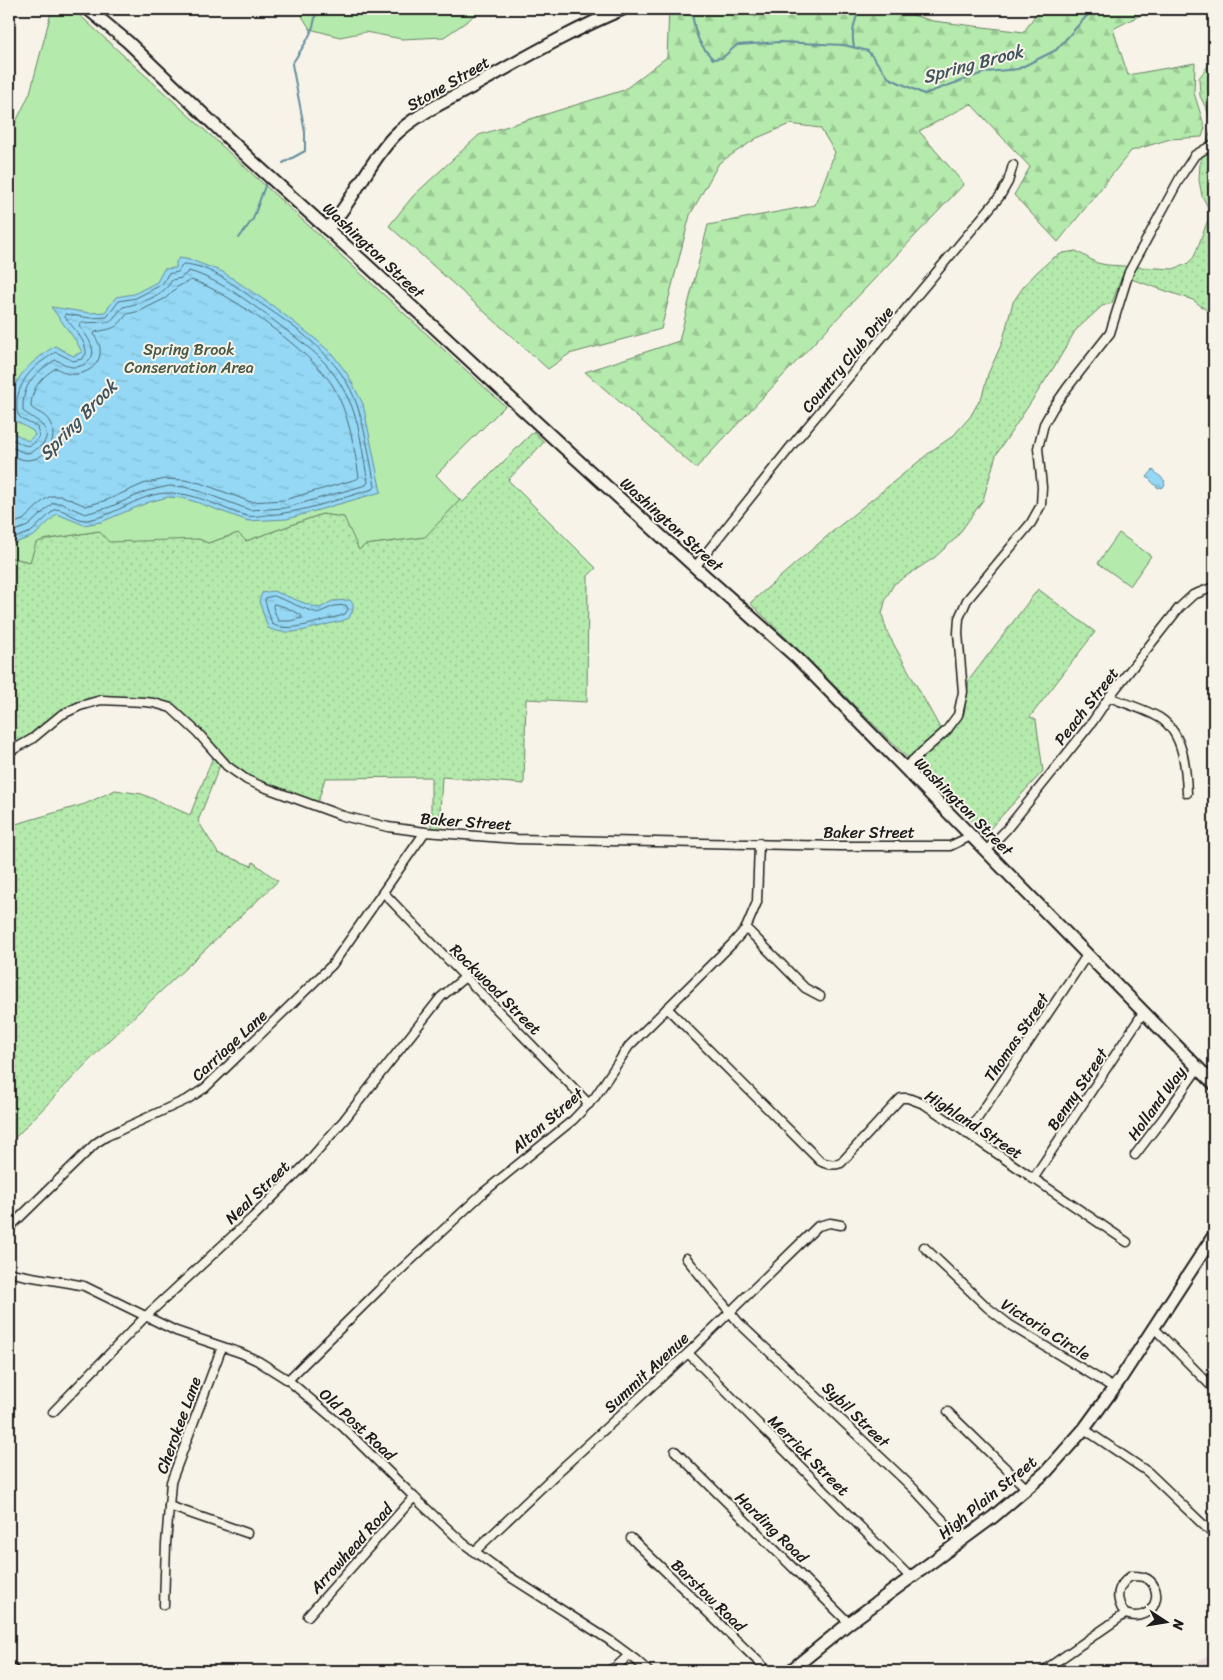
<svg xmlns="http://www.w3.org/2000/svg" width="1223" height="1680" font-family="Sriracha,sans-serif">
<defs>
<pattern id="grass-dots" width="8" height="8" patternUnits="userSpaceOnUse" patternTransform="scale(1.25)"><rect width="8" height="8" fill="#b4eaac"/><path d="M2 2h.1M6 6h.1" fill="none" stroke="#9ac893" stroke-width="1.8" stroke-linecap="round"/></pattern>
<pattern id="forest-firs" width="22" height="20" patternUnits="userSpaceOnUse" patternTransform="scale(1.25)"><rect width="22" height="20" fill="#b4eaac"/><path d="M5 1l3.5 6h-7zM16 11l3.5 6h-7z" fill="#9ac893"/></pattern>
<pattern id="water-ripples" width="26" height="14" patternUnits="userSpaceOnUse" patternTransform="scale(1.25)"><rect width="26" height="14" fill="#94d8f5"/><path d="M2 4q2-2 4 0t4 0M15 11q2-2 4 0t4 0" fill="none" stroke="#7fb9d1"/></pattern>
</defs>
<rect width="100%" height="100%" fill="#f7f3e8"/>
<filter id="ink" filterUnits="userSpaceOnUse"><feTurbulence type="fractalNoise" baseFrequency=".02" numOctaves="2"/><feDisplacementMap in="SourceGraphic" scale="10" xChannelSelector="R" yChannelSelector="G"/><feConvolveMatrix kernelMatrix="1 2 1 2 8 2 1 2 1" color-interpolation-filters="sRGB"/></filter>
<g filter="url(#ink)">
<polygon fill="#f0ddde" points="1214,1651 1214,1671 1185,1671"/>
<g fill="url(#grass-dots)" stroke="#688364">
<polygon points="1214,62 1214,309 1209,312 1193,300 1122,276 1112,303 1102,306 1075,331 1056,364 996,455 983,500 956,538 934,558 894,584 886,598 882,614 887,632 940,728 948,738 964,714 969,680 1038,589 1095,632 1030,717 1036,720 1043,771 985,834 750,603 832,532 934,449 953,436 970,417 982,396 988,374 1002,343 1013,302 1024,286 1037,272 1053,258 1063,253 1076,251 1097,263 1107,265 1173,269 1187,264 1194,257 1208,220 1208,207 1202,196 1199,180 1200,163 1212,127 1208,112 1200,96 1199,78 1208,66"/>
<polygon points="534,431 544,442 508,480 596,568 588,576 587,702 526,699 524,784 442,777 439,830 431,829 431,777 325,778 317,806 247,780 171,708 110,699 80,706 9,752 9,557 30,562 35,543 43,540 99,531 199,539 208,543 238,533 246,541 322,514 344,517 365,545 424,537 460,500 463,502"/>
<polygon points="213,757 220,765 198,821 218,853 252,866 253,862 278,881 108,1041 9,1144 9,826 85,804 115,790 142,794 190,815"/>
</g>
<polygon fill="url(#forest-firs)" stroke="#688364" points="669,9 739,9 756,17 764,9 892,9 933,21 1024,32 1039,9 1152,9 1113,29 1128,75 1195,63 1194,93 1205,128 1202,137 1170,139 1131,151 1058,242 1014,195 1030,167 971,104 919,131 964,184 696,468 585,372 679,341 708,225 815,205 835,152 820,128 790,124 757,138 719,163 690,215 661,329 569,354 548,369 389,226 413,196 479,135 624,90 667,57"/>
<g fill="#b4eaac" stroke="#688364">
<polygon points="52,9 73,9 505,406 436,475 460,500 425,537 365,545 359,550 344,517 322,514 246,541 238,533 208,543 199,539 109,542 99,531 43,540 36,543 30,562 9,557 9,136 30,93"/>
<polygon points="304,9 480,9 469,20 444,37 402,39 365,32 340,37 310,29 302,16"/>
<polygon points="1119,533 1151,556 1130,586 1098,563"/>
</g>
<g fill="url(#water-ripples)" stroke="#648d9e">
<path d="M 179,258 L 191,260 L 223,272 L 273,306 L 318,341 L 333,355 L 348,375 L 363,404 L 381,492 L 287,519 L 248,521 L 196,502 L 182,498 L 168,497 L 149,502 L 101,522 L 84,525 L 57,514 L 34,536 L 9,545 L 9,438 L 12,434 L 14,433 L 28,441 L 35,435 L 33,431 L 14,420 C 2,385 29,363 55,346 L 73,356 L 82,352 L 76,341 L 51,307 L 90,313 L 105,312 L 116,297 L 134,294 L 157,282 L 164,269 L 176,268 L 176,262 Z"/>
<polygon points="1153,470 1165,481 1164,483 1165,485 1162,488 1160,487 1158,488 1147,477"/>
<path d="M 273,591 C 289,596 303,604 320,608 L 332,601 L 350,600 L 353,604 L 353,610 L 349,618 L 342,621 C 318,625 291,639 268,628 L 259,601 L 262,593 Z"/>
</g>
<g fill="none" stroke-linecap="round" stroke-linejoin="round">
<g stroke="#4c6773" stroke-width="1">
<path d="M 9,441 L 15,440 C 25,447 32,449 39,436 L 37,427 C 32,424 20,420 18,414 C 16,410 17,403 17,399 C 22,376 36,364 56,352 L 73,361 L 82,359 L 86,354 C 87,341 73,328 65,317 L 65,314 L 90,318 L 107,317 L 119,301 L 136,298 L 159,286 L 163,283 L 168,274 L 178,272 L 183,264 C 208,265 231,283 251,297 C 292,325 343,357 358,408 C 366,433 370,460 375,487 L 373,489 C 338,499 302,513 266,515 C 260,516 252,517 247,516 C 221,509 198,493 170,493 C 141,492 116,516 87,520 C 76,521 66,509 55,509 L 31,532 L 9,540"/>
<path d="M 9,447 C 16,447 20,453 28,453 C 33,452 38,448 42,445 C 56,428 33,419 23,411 C 22,385 34,373 55,360 C 61,361 67,367 73,367 C 78,367 85,365 88,362 C 100,351 86,335 79,326 L 80,323 L 110,322 L 123,307 C 141,303 163,297 172,280 L 181,278 L 189,271 C 225,282 256,307 286,330 C 299,340 313,350 324,362 C 336,375 345,391 352,407 C 361,430 363,458 368,482 L 366,485 L 285,508 L 250,510 L 199,491 L 184,487 L 169,486 L 147,491 L 110,507 L 85,514 L 60,503 L 53,503 L 28,526 L 9,533"/>
<path d="M 9,455 C 15,456 20,460 27,460 C 47,460 60,437 49,421 C 45,414 36,412 31,407 C 31,389 41,377 56,368 C 61,370 65,374 70,374 C 85,376 102,365 100,349 C 100,344 96,339 94,334 L 95,332 C 114,328 115,330 127,314 L 140,311 L 166,298 L 177,287 L 191,280 C 227,290 314,354 333,386 C 349,414 354,446 359,477 L 357,479 L 284,500 L 251,502 L 200,483 L 184,480 L 165,479 L 143,484 L 107,500 L 86,506 L 62,496 L 51,496 L 44,500 L 23,520 L 9,525"/>
<path d="M 274,596 C 289,601 302,609 318,613 L 334,606 L 346,605 L 348,609 L 345,614 L 340,616 C 322,620 288,634 272,624 L 265,601 L 266,598 Z"/>
<polygon points="274,604 285,607 301,615 302,618 290,621 278,621 273,607"/>
</g>
<g stroke="#648d9e" stroke-width="2">
<path d="M 691,9 C 696,33 695,40 713,59 L 722,58 L 737,45 L 779,42 L 844,45 L 868,51 L 889,78 L 924,94 L 986,72 L 1018,69 L 1056,50 L 1093,9"/>
<path d="M 854,47 C 851,33 854,22 860,9"/>
<path d="M 283,163 L 305,151 L 305,132 L 292,64 C 304,45 315,32 316,9"/>
<polyline points="239,238 253,219 266,183"/>
</g>
<g stroke="#1c1c1c" stroke-width="11">
<g id="street">
<polyline points="695,567 793,444 1000,196 1008,182 1013,165"/>
<path d="M 1109,697 C 1126,704 1145,709 1160,718 C 1184,734 1186,768 1187,793"/>
<polyline points="9,752 32,739 61,715 80,706 101,700 145,702 154,703 171,708 198,733 227,766 247,780 261,786 343,816 388,827 425,832 517,839 841,846 950,846 971,836"/>
<polyline points="904,768 946,731 958,715 963,692 958,633 959,618 967,600 1031,523 1041,505 1042,487 1038,448 1044,424 1053,408 1067,388 1110,333 1129,272 1181,176 1195,155 1214,144"/>
<polyline points="986,851 1006,830 1093,721 1109,697 1179,608 1193,595 1214,587"/>
<path d="M 384,893 C 451,964 521,1033 589,1104"/>
<polyline points="746,928 805,988 820,996"/>
<path d="M 667,1008 L 820,1161 C 827,1165 833,1166 841,1163 L 899,1100 L 901,1098 L 908,1098 L 924,1104 L 1127,1242"/>
<polyline points="967,1134 1087,955"/>
<polyline points="1135,1155 1164,1117 1198,1068"/>
<polyline points="1033,1179 1143,1013"/>
<polyline points="9,1228 96,1143 107,1136 188,1099 205,1088 332,965 425,832"/>
<polyline points="924,1247 988,1308 1010,1325 1114,1388"/>
<polyline points="686,1258 739,1323 914,1489 961,1540"/>
<path d="M 9,1272 C 34,1279 59,1280 84,1286 L 176,1331 L 241,1353 L 258,1361 L 288,1380 L 342,1426 L 414,1497 L 463,1543 L 504,1573 L 609,1640 L 636,1660 L 648,1671"/>
<polyline points="1154,1328 1214,1389"/>
<polyline points="688,1353 910,1577"/>
<polyline points="288,1380 379,1290 484,1192 573,1120 595,1097 629,1046 733,943 746,928 757,902 759,843"/>
<polyline points="53,1412 145,1317 253,1217 305,1165 344,1120 441,997 464,978"/>
<polyline points="948,1412 1027,1489"/>
<polyline points="1084,1429 1148,1472 1214,1535"/>
<polyline points="675,1451 849,1623"/>
<polyline points="169,1506 247,1533"/>
<polyline points="631,1538 768,1671"/>
<polyline points="474,1552 559,1471 688,1353 818,1226 830,1223 841,1225"/>
<path d="M 1131,1576 C 1135,1576 1139,1576 1143,1577 C 1166,1584 1158,1625 1125,1614 C 1115,1599 1115,1587 1131,1576 Z"/>
<polyline points="164,1605 166,1544 171,1482 222,1347"/>
<polyline points="308,1616 414,1497"/>
<polyline points="607,1671 616,1667 629,1655"/>
<polyline points="1043,1671 1125,1614"/>
</g>
</g>
<g stroke="#1c1c1c" stroke-width="15">
<g id="secondary">
<polyline points="88,9 128,42 251,160 366,264 560,444 695,567 797,658 1214,1084"/>
<path d="M 327,229 C 353,202 368,163 394,136 C 416,114 447,101 474,86 C 523,59 572,30 623,9"/>
<polyline points="790,1671 849,1623 993,1517 1046,1472 1084,1429 1119,1381 1214,1235"/>
</g>
</g>
<g stroke="#1c1c1c" stroke-width="16">
<polyline id="primary" points="9,1669 12,1671"/>
</g>
<use href="#street" stroke="#f7f3e8" stroke-width="8"/>
<use href="#secondary" stroke="#f7f3e8" stroke-width="11"/>
<use href="#primary" stroke="#f7f3e8" stroke-width="12"/>
</g>
</g>
<g text-anchor="middle" stroke-width="4" stroke-linejoin="round" paint-order="stroke">
<g font-size="16" fill="#1c1c1c" stroke="#f7f3e8">
<text transform="translate(448 83) rotate(-30)" y="6">Stone Street</text>
<text transform="translate(374 250) rotate(43)" y="6">Washington Street</text>
<text transform="translate(847 359) rotate(-50)" y="6">Country Club Drive</text>
<text transform="translate(672 524) rotate(42)" y="6">Washington Street</text>
<text transform="translate(1086 706) rotate(-52)" y="6">Peach Street</text>
<text transform="translate(964 806) rotate(45)" y="6">Washington Street</text>
<text transform="translate(466 821) rotate(4)" y="6">Baker Street</text>
<text x="869" y="838">Baker Street</text>
<text transform="translate(496 989) rotate(45)" y="6">Rockwood Street</text>
<text transform="translate(1016 1037) rotate(-56)" y="6">Thomas Street</text>
<text transform="translate(229 1045) rotate(-43)" y="6">Carriage Lane</text>
<text transform="translate(1077 1089) rotate(-56)" y="6">Benny Street</text>
<text transform="translate(1156 1103) rotate(-54)" y="6">Holland Way</text>
<text transform="translate(547 1120) rotate(-41)" y="6">Alton Street</text>
<text transform="translate(974 1124) rotate(33)" y="6">Highland Street</text>
<text transform="translate(257 1192) rotate(-44)" y="6">Neal Street</text>
<text transform="translate(1046 1329) rotate(32)" y="6">Victoria Circle</text>
<text transform="translate(646 1372) rotate(-43)" y="6">Summit Avenue</text>
<text transform="translate(856 1414) rotate(44)" y="6">Sybil Street</text>
<text transform="translate(358 1424) rotate(43)" y="6">Old Post Road</text>
<text transform="translate(178 1425) rotate(-70)" y="6">Cherokee Lane</text>
<text transform="translate(809 1455) rotate(45)" y="6">Merrick Street</text>
<text transform="translate(987 1497) rotate(-39)" y="6">High Plain Street</text>
<text transform="translate(772 1527) rotate(44)" y="6">Harding Road</text>
<text transform="translate(351 1548) rotate(-48)" y="6">Arrowhead Road</text>
<text transform="translate(709 1595) rotate(44)" y="6">Barstow Road</text>
</g>
<g font-size="16" fill="#4a5a47" stroke="#f7f3e8">
<text x="189" y="355">Spring Brook<tspan x="189" dy="18">Conservation Area</tspan></text>
</g>
<g font-size="18" font-style="italic" fill="#40545d" stroke="#f7f3e8">
<text transform="translate(973 64) rotate(-15)" y="6">Spring Brook</text>
<text transform="translate(78 420) rotate(-46)" y="6">Spring Brook</text>
</g>
</g>
<rect width="1223" height="1680" fill="none" stroke="#f7f3e8" stroke-width="30"/>
<rect x="15" y="15" width="1193" height="1650" fill="none" stroke="#1c1c1c" stroke-width="2" filter="url(#ink)"/>
<g transform="translate(1166 1622) rotate(102)" stroke="#f7f3e8" stroke-width="4" paint-order="stroke">
<path d="M0-4L9 19L0 12L-9 19Z" fill="#1c1c1c"/>
<text y="-8" font-size="14" font-weight="bold" text-anchor="middle" fill="#1c1c1c">N</text>
</g>
</svg>
